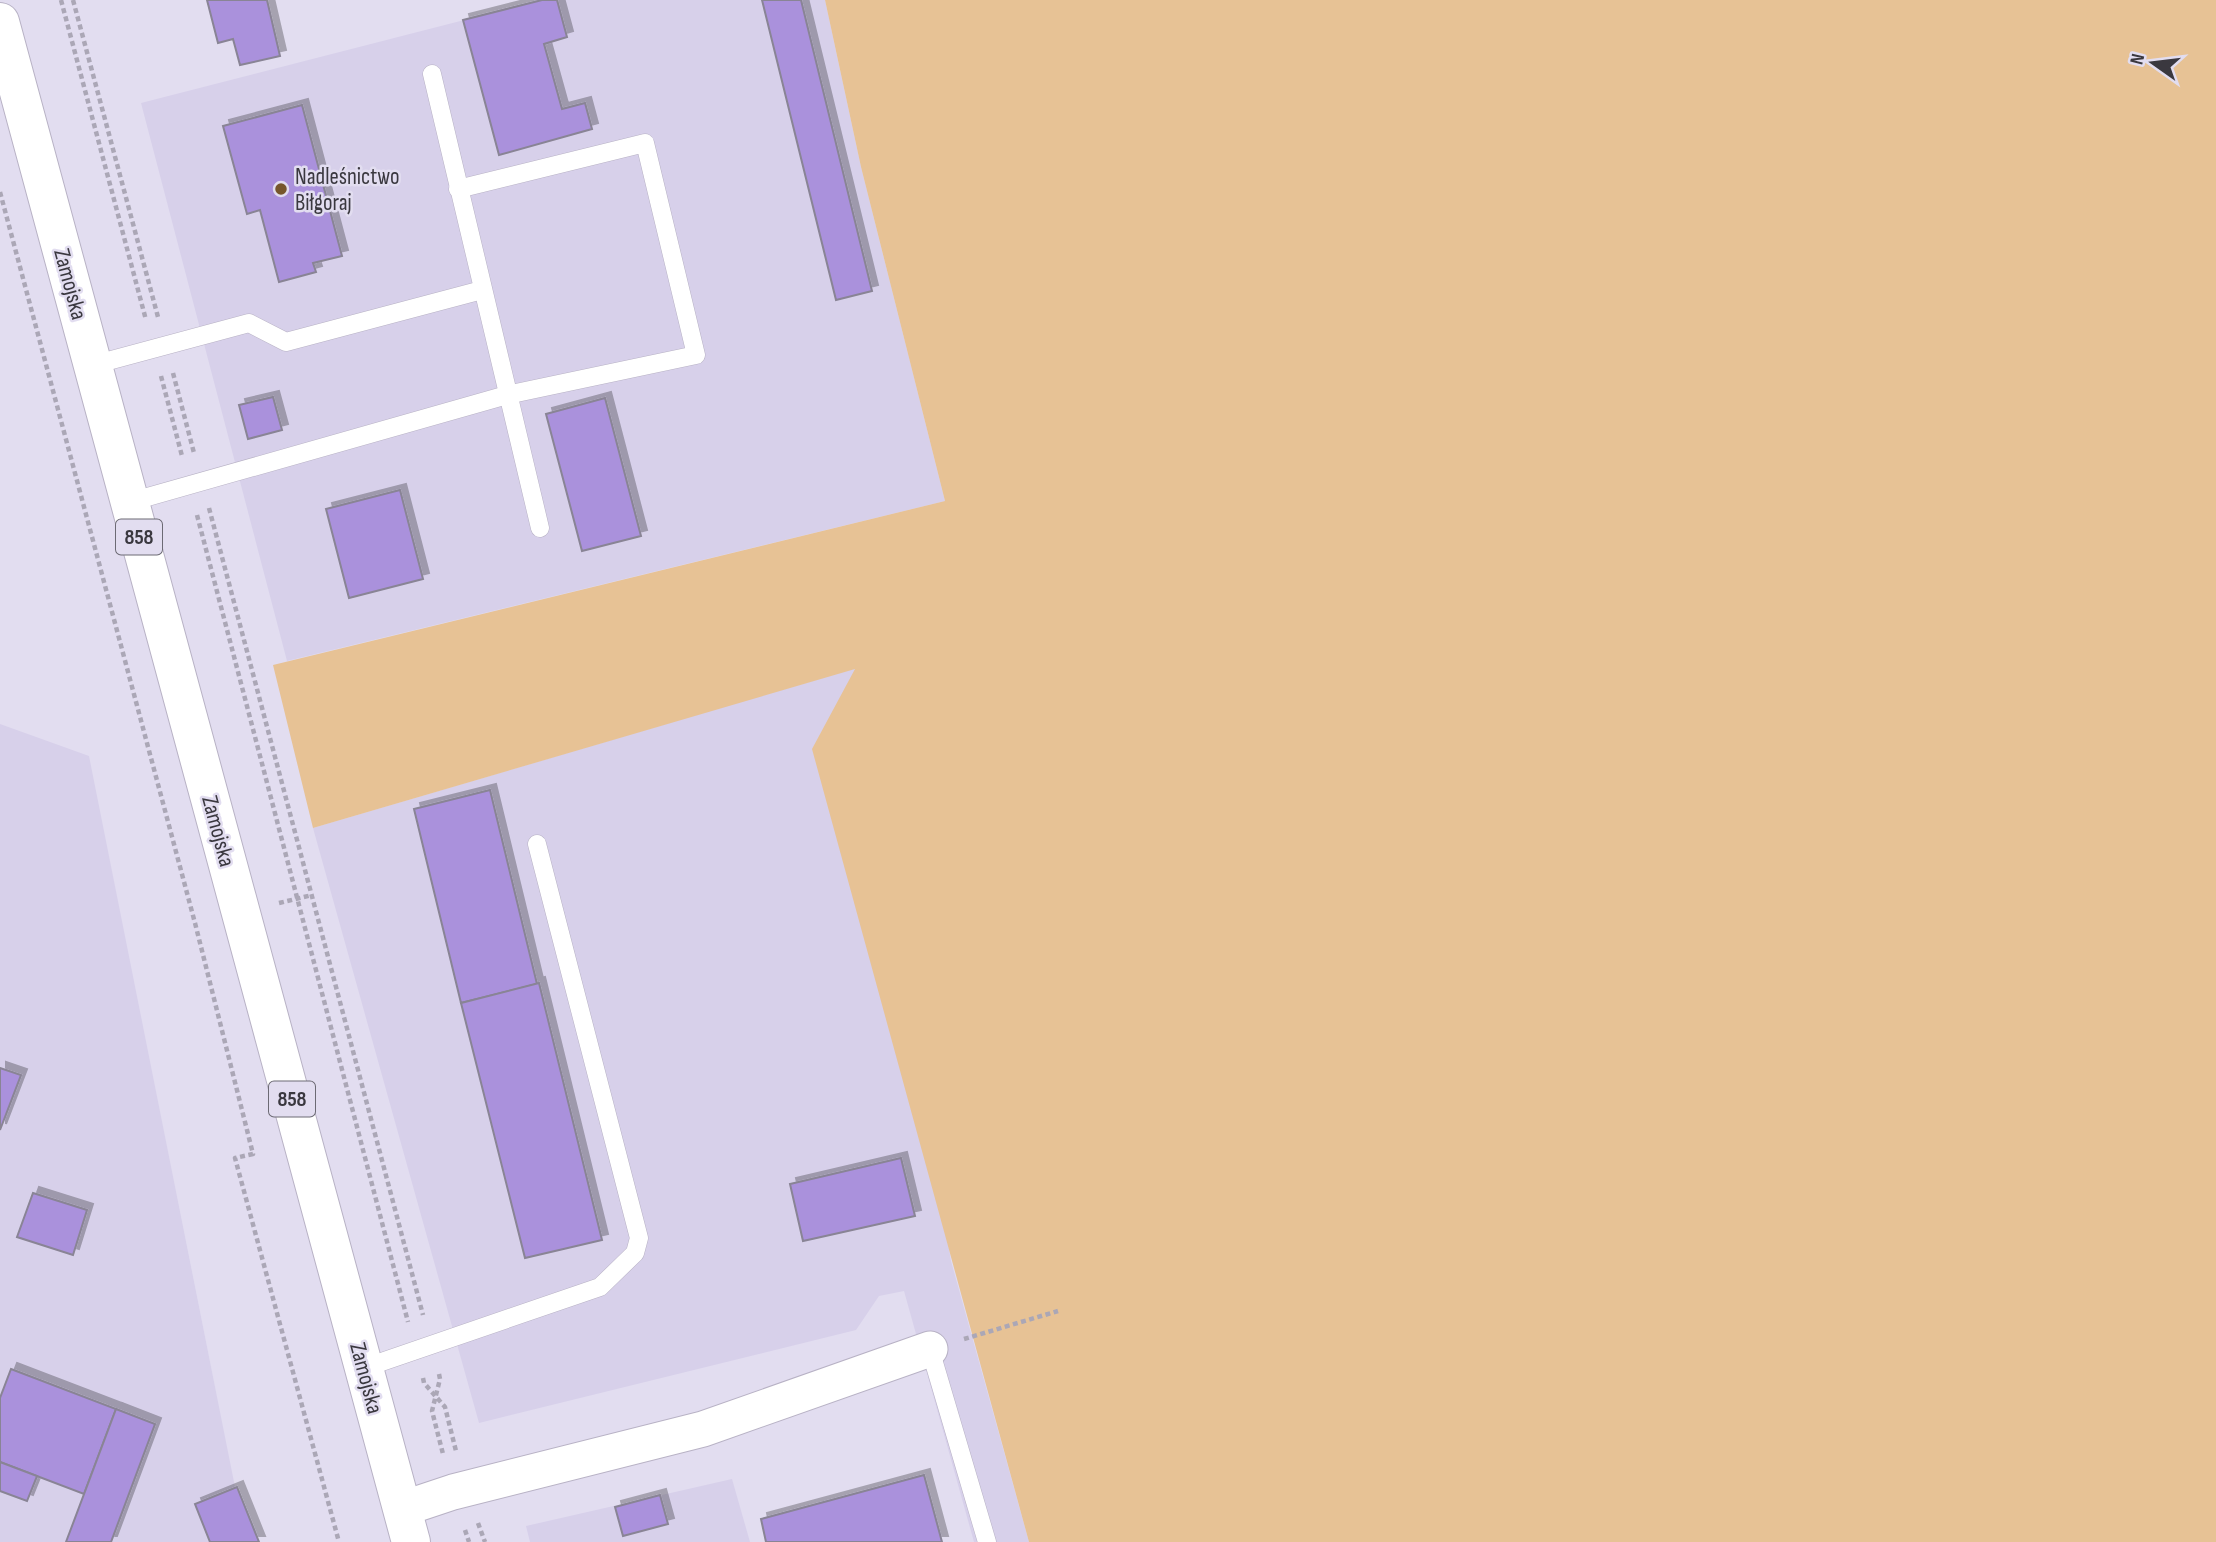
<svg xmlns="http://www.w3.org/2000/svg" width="2216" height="1542" font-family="'Sofia Sans Condensed',sans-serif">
<defs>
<filter id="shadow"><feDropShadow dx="6" dy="-6" stdDeviation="0" flood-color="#0004"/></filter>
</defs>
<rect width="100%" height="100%" fill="#e2ddf0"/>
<g fill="#d7d0ea">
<polygon points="542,0 825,0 861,167 945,501 287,661 141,103"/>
<polygon points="856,668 951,1261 1029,1542 974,1542 904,1291 879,1296 856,1330 479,1423 313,828"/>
<polygon points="0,724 89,756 246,1542 0,1542"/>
<polygon points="732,1479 750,1542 530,1542 526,1526"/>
</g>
<polygon fill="#e7c295" points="825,0 2216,0 2216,1542 1029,1542 812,749 855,669 313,828 273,665 945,501 861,167"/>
<g fill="#aa91dc" stroke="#898495" stroke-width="2" filter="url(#shadow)">
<polygon points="207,0 267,0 280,56 240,65 233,39 218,43"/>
<polygon points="542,0 557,0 567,37 544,44 562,109 585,103 592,129 499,155 463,20"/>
<polygon points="762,0 801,0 872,291 836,300"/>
<polygon points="302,105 342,256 313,263 316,272 279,282 260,210 247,214 223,126"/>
<polygon points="273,397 282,430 248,439 239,405"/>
<polygon points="605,398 641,536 582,551 546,414"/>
<polygon points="400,490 423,579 349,598 326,509"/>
<polygon points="490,790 537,984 461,1003 414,809"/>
<polygon points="539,983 602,1240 525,1258 461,1003"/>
<polygon points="0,1068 21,1075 0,1130"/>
<polygon points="901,1158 915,1216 803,1241 790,1184"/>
<polygon points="33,1193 87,1210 73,1255 17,1237"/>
<polygon points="11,1369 116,1409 84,1494 0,1462 0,1398"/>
<polygon points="116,1409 155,1424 111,1542 66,1542"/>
<polygon points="0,1462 37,1476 27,1501 0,1491"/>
<polygon points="924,1475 942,1542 766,1542 761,1519"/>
<polygon points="237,1487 259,1542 210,1542 195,1504"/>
<polygon points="660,1495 668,1524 623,1536 615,1507"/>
</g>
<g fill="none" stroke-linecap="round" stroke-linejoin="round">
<g stroke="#b8b2c5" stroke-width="19">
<g id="service">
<polyline points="432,74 540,528"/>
<polyline points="93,365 249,323 286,342 482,290"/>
<polyline points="130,502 507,395 696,355 645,143 458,189"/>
<polyline points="930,1349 987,1542"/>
<polyline points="364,1368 600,1287 635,1253 639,1238 537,844"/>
</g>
</g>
<g stroke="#b8b2c5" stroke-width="37">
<polyline id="minor" points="402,1509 453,1492 703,1429 930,1349"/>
</g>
<g stroke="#b8b2c5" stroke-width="40">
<polyline id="primary" points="0,22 411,1542"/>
</g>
<g stroke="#aba7b6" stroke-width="4.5" stroke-dasharray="5 3.5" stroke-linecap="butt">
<polyline points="61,0 146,320"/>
<polyline points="73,0 158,317"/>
<polyline points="0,192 195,923 253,1154 235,1158 339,1542"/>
<polyline points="173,373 194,453"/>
<polyline points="161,376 182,456"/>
<polyline points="209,508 423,1315"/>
<polyline points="197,515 408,1322"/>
<polyline points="279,903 312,895"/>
<polyline points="964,1339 1058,1311"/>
<polyline points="439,1374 440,1379 432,1411 443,1454"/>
<polyline points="423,1378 424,1383 445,1407 456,1451"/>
<polyline points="478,1523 485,1542"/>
<polyline points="465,1530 469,1542"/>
</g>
<use href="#service" stroke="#fff" stroke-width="18"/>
<use href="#minor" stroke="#fff" stroke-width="35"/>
<use href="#primary" stroke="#fff" stroke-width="38"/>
</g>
<circle fill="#76562c" stroke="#e2ddf0" stroke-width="2.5" cx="281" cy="189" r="7"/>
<g text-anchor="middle" stroke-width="5" stroke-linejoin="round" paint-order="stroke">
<g fill="#e2ddf0" stroke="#6c6a74" stroke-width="2">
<rect x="116" y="519.5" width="46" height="35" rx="5"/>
<rect x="269" y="1081.5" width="46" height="35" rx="5"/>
</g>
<g font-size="21" font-weight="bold" fill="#3a383f">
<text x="139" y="544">858</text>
<text x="292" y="1106">858</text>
</g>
<g font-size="23" fill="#3a383f" stroke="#e2ddf0" text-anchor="start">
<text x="295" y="184">Nadleśnictwo<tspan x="295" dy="26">Biłgoraj</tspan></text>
</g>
<g font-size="23" fill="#3a383f" stroke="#e2ddf0">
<text transform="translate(71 284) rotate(75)" y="8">Zamojska</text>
<text transform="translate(219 831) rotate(75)" y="8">Zamojska</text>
<text transform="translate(367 1378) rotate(75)" y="8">Zamojska</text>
</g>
</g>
<g transform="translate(2153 63) rotate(284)" stroke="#e2ddf0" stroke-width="5" paint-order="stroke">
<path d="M0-5L12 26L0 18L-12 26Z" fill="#3a383f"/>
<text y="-10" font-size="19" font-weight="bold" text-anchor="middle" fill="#3a383f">N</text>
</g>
</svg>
